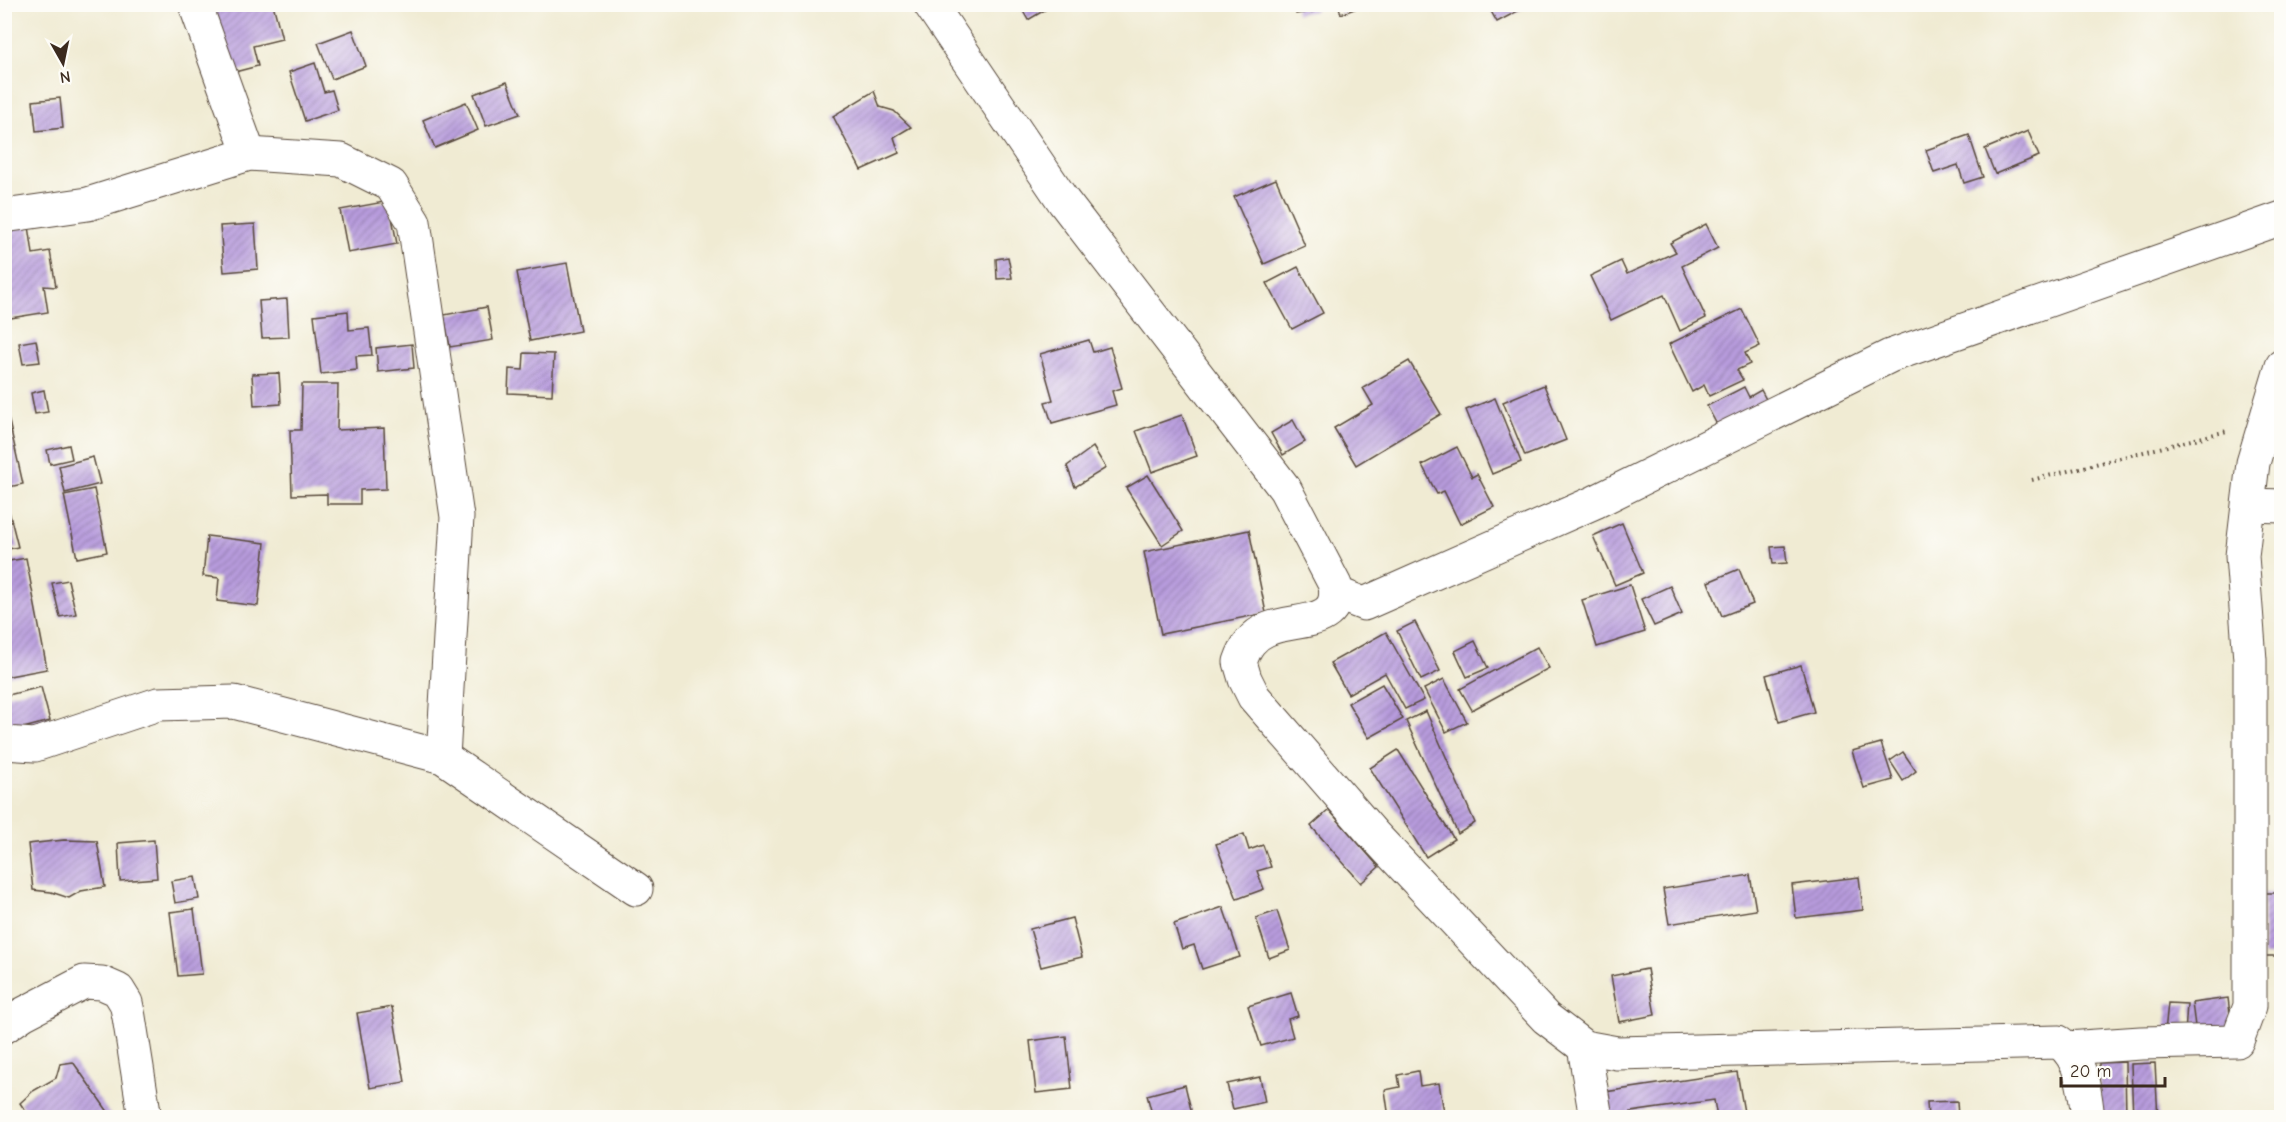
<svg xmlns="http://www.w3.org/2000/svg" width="2286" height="1122" font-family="'Comic Neue',sans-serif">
<defs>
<pattern id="building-hatch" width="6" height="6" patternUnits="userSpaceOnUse" patternTransform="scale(1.5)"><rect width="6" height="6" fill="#b79bdd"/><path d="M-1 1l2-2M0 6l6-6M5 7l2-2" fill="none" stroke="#967fb3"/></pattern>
</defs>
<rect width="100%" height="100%" fill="#fdfcf7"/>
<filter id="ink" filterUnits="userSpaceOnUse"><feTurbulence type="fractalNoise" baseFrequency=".0167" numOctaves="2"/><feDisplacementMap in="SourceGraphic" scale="12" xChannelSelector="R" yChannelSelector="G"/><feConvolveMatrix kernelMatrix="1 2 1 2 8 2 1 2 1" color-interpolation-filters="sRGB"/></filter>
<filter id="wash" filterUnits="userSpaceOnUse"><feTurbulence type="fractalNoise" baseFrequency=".008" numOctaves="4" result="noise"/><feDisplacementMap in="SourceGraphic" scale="24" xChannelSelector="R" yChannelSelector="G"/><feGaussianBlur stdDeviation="1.35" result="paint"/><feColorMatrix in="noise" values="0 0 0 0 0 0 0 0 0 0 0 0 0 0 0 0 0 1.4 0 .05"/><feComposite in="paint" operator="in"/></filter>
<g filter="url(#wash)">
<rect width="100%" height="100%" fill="#f0ebd3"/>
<g id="blocks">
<g fill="url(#building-hatch)">
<polygon points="227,4 273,4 282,39 253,46 258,66 227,74 210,9"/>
<polygon points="1019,4 1055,4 1028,20"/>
<polygon points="1315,4 1316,11 1296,14 1295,5"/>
<polygon points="1338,4 1365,4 1365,5 1341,14"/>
<polygon points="1487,4 1531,4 1497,22"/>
<polygon points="353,30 366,66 332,79 318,43"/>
<polygon points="315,63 324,92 332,90 338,110 305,121 289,72"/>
<polygon points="507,82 520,114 486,126 474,94"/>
<polygon points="874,91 880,107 894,111 911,127 894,137 899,153 861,170 833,116"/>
<polygon points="60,98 63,128 36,131 33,101"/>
<polygon points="466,102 478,130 435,148 423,120"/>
<polygon points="2028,131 2039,156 1995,174 1985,149"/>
<polygon points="1969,135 1983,177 1964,183 1958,165 1934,173 1926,150"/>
<polygon points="1276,179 1305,246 1264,264 1234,197"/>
<polygon points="389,201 397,244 348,253 340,210"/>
<polygon points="255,224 258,269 224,272 220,226"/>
<polygon points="1706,224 1718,248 1682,266 1706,318 1680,331 1664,295 1611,320 1590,276 1621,261 1627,274 1676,252 1670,243"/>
<polygon points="29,226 33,254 50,251 56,287 44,286 48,312 4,319 4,230"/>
<polygon points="1008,257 1012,278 997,279 996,259"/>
<polygon points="567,263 580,331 530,341 517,272"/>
<polygon points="1298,267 1323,313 1292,329 1267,283"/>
<polygon points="287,299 289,337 262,338 259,301"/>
<polygon points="487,307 493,340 450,347 444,315"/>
<polygon points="1742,309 1760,346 1745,353 1750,364 1737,370 1743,380 1709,396 1704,385 1692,392 1669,344"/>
<polygon points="348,311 349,330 369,328 372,355 356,356 357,370 321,374 314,315"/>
<polygon points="36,340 40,362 23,364 19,343"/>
<polygon points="1089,340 1093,352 1110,347 1122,388 1112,391 1116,405 1052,423 1045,402 1053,400 1040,354"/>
<polygon points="412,344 414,368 378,372 376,348"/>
<polygon points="524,353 554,354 552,395 508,393 509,369 523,370"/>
<polygon points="1409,361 1441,414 1356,465 1334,428 1373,405 1363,388"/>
<polygon points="279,373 281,404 254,406 252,374"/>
<polygon points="302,384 338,384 337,430 384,428 386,489 360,490 360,504 327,504 327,494 292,495 290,430 301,430"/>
<polygon points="1544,385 1566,440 1525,456 1503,402"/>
<polygon points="1744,387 1749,397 1761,390 1771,409 1722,434 1707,406"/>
<polygon points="44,390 48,412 35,414 31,393"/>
<polygon points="1495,398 1521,462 1492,474 1466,410"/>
<polygon points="4,399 23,484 4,488"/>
<polygon points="1182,415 1197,456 1152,472 1136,431"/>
<polygon points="1293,420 1305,442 1283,455 1271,433"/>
<polygon points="69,445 72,459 50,464 47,450"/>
<polygon points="1093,447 1106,468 1075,487 1067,466"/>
<polygon points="1457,447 1472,477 1477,474 1494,507 1460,524 1444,491 1437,494 1422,465"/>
<polygon points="93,457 100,484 65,493 59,466"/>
<polygon points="1148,475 1183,531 1162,545 1126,488"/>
<polygon points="94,489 107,552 77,558 64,495"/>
<polygon points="4,491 18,547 4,550"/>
<polygon points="1622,523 1643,573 1615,585 1593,536"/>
<polygon points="1249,530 1266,613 1161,634 1144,552"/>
<polygon points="207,536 265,543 258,606 217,601 219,578 203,576"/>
<polygon points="1785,546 1787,563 1773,564 1771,547"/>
<polygon points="26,558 47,669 4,677 4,562"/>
<polygon points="1739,569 1753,604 1722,616 1708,582"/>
<polygon points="68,580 76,614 60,617 52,583"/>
<polygon points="1630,585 1645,632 1597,647 1582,600"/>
<polygon points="1670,586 1682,614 1654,626 1641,599"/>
<polygon points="1415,622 1440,671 1421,680 1397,631"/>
<polygon points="1386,632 1424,700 1405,709 1385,673 1348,694 1330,663"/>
<polygon points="1475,641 1488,668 1467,677 1455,651"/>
<polygon points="1537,647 1549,668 1472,710 1460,689"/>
<polygon points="1801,665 1814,712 1779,722 1766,675"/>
<polygon points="1444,679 1467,722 1446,732 1424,689"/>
<polygon points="1382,684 1403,719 1369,738 1348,703"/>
<polygon points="41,687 50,721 4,733 4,696"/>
<polygon points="1426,711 1475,823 1458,834 1406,721"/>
<polygon points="1881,743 1893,780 1864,788 1852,751"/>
<polygon points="1398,750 1454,839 1426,857 1370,768"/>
<polygon points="1903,752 1916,771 1903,781 1890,761"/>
<polygon points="1329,810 1379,867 1361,883 1311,826"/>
<polygon points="1244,834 1249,850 1263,845 1271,867 1257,871 1264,889 1237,899 1216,844"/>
<polygon points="64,840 97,841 105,887 81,891 69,898 51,892 33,890 28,844"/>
<polygon points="154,840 157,878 120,881 118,843"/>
<polygon points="1750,875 1756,910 1669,924 1663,889"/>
<polygon points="195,877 199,899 175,903 171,881"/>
<polygon points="1859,877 1863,910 1796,918 1792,885"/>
<polygon points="2264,893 2282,893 2282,956 2263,956"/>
<polygon points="1223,907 1240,957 1202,969 1194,945 1182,949 1174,924"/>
<polygon points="194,909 202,974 178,976 170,912"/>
<polygon points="1277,911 1290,950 1269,958 1256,918"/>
<polygon points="1072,918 1082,957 1041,967 1030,929"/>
<polygon points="1647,969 1655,1015 1619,1022 1611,976"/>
<polygon points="1291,993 1298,1016 1288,1019 1293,1037 1261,1046 1248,1006"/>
<polygon points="2228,998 2232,1030 2196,1034 2192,1003"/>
<polygon points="2168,1003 2187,1004 2185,1034 2165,1032"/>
<polygon points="392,1007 405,1082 370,1088 357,1013"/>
<polygon points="1066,1036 1072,1089 1036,1093 1030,1041"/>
<polygon points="73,1062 111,1116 109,1118 30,1118 20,1103 33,1091 56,1078 60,1064"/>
<polygon points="2125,1062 2126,1117 2100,1118 2099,1063"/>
<polygon points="2155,1063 2158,1118 2133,1118 2131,1064"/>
<polygon points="1418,1071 1420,1086 1439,1083 1444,1112 1410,1118 1389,1118 1385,1090 1400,1087 1398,1075"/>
<polygon points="1737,1072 1745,1118 1717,1118 1714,1100 1631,1112 1632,1118 1609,1118 1605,1092"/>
<polygon points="1260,1077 1265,1102 1233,1109 1227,1084"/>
<polygon points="1185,1085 1193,1118 1153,1118 1147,1095"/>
<polygon points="1957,1101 1958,1118 1928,1118 1927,1102"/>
</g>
</g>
</g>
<g filter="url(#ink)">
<use href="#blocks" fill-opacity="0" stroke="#564739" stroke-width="1.5"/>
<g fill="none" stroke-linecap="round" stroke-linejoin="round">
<g stroke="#564739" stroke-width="35">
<g id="minor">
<polyline points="195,4 249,154"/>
<path d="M 930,4 L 1064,202 L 1285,489 L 1335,585 C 1342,629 1291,617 1266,630 C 1252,636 1245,647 1240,662 L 1245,679 L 1254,697 L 1374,835 L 1546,1018 L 1584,1047 L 1617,1053 L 2059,1042 C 2082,1058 2085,1092 2088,1118"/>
<polyline points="4,216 88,204 249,154 341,160 391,185 414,222 457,517 443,757"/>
<polyline points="2249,505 2282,506"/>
<polyline points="1336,593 1364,604 1595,502 1890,356 2282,218"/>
<polyline points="4,743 35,745 158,704 234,702 443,757 636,889"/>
<polyline points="4,1027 23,1014 84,982 102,983 118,990 126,1003 129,1017 145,1118"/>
<polyline points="1584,1047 1596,1118"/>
<polyline points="2067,1048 2141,1043 2237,1041 2250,1006 2250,660 2242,556 2253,463 2282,366"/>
</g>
</g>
<polyline stroke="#564739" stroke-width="4" stroke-dasharray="1.5 4.5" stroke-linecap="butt" points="2032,480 2227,431"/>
<use href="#minor" stroke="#fff" stroke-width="33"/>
</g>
</g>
<rect width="2286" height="1122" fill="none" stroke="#fdfcf7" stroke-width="24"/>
<g transform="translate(63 63) rotate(171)" stroke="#fdfcf7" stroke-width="4.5" paint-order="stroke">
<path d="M0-4.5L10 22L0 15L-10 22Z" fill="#3b2a1e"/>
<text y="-9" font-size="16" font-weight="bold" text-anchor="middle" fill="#3b2a1e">N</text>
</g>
<path d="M2061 1077v9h104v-9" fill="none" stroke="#3b2a1e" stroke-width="3"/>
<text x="2070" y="1077" font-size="18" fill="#3b2a1e" stroke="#fdfcf7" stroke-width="4.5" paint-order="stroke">20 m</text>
</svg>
